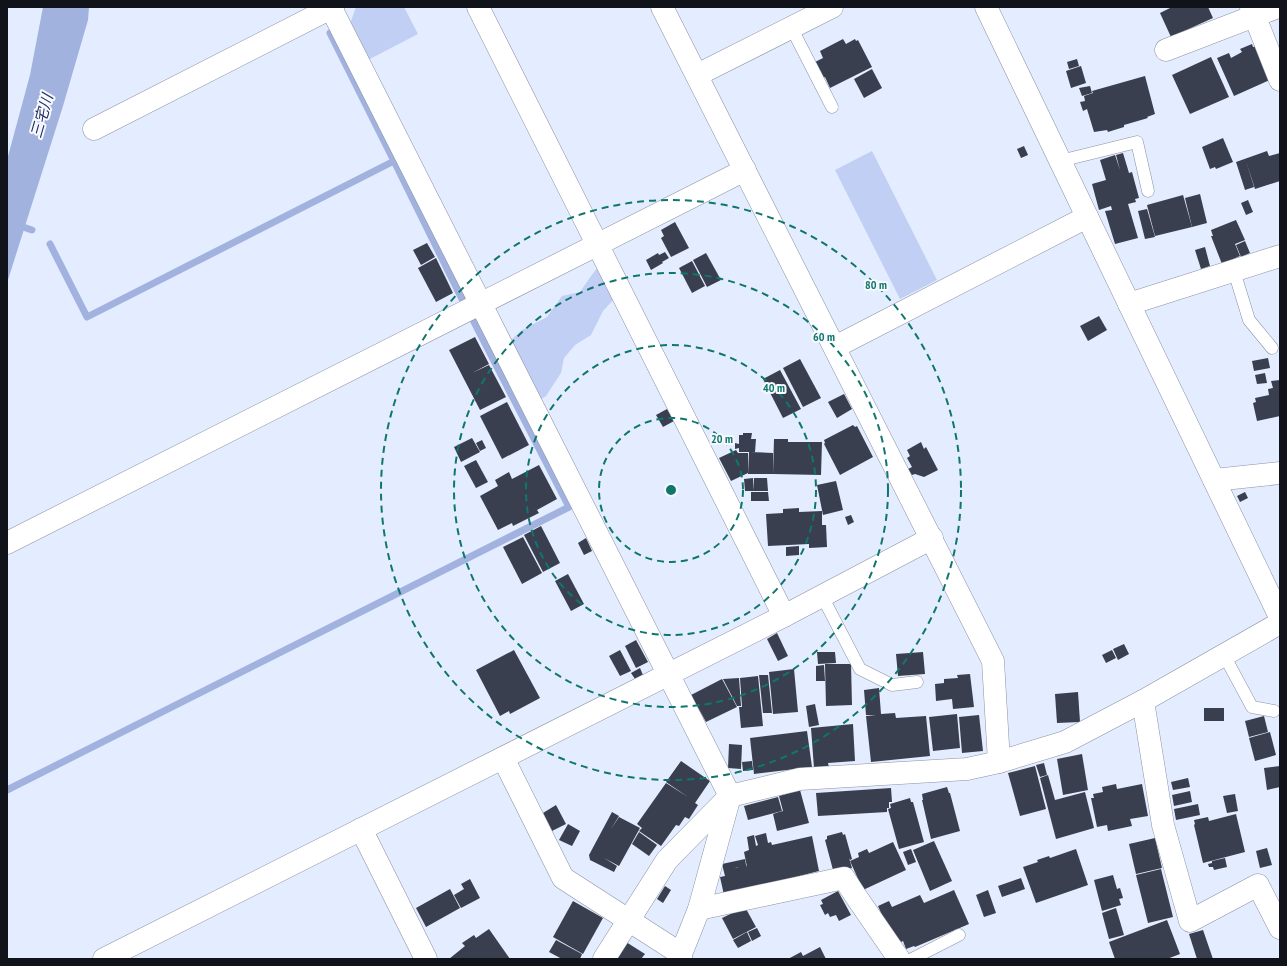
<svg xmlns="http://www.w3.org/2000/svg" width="1287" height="966" font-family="'PT Sans Narrow','Noto Sans JP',sans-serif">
<rect width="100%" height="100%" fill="#e4ecff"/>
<g fill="#c1cff4">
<polygon points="356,7 404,7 418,34 368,60 350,24"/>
<polygon points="872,151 937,280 900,299 835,170"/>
<polygon points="598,267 614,299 603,311 591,335 575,345 564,358 561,373 546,396 540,400 511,340 522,330 547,317 562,296 580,292 591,276"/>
</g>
<polygon fill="#a1b2df" points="43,7 89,7 88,20 63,106 7,283 7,160 30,75"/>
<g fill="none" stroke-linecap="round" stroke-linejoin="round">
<g stroke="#a1b2df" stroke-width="7">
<polyline points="394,161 462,299"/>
<polyline points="17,225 32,230"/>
<polyline points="50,244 87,317 394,161 330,33"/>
<polyline points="7,790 569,507 474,322"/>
</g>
</g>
<g fill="#393f4e">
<polygon points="1172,7 1208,7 1213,18 1171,37 1160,13"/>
<polygon points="843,39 846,44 855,39 856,41 858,40 872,67 830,88 825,77 823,78 815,62 823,58 820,51"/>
<polygon points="1252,44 1253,47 1257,46 1272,79 1234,96 1217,58 1229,53 1231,58 1242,52 1240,49"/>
<polygon points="1211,57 1229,97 1190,114 1172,75"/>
<polygon points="1077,59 1079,66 1069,69 1067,62"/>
<polygon points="1081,66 1086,83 1071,88 1066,71"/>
<polygon points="872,69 882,88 864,98 854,79"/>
<polygon points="1145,76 1155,114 1147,117 1148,118 1124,125 1124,127 1108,132 1107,130 1094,132 1087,109 1083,111 1080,102 1085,101 1084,96 1093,93 1092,91"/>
<polygon points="1090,86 1092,93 1082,96 1079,88"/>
<polygon points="1223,138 1233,162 1216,169 1215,167 1210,169 1202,147"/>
<polygon points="1024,146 1028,155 1021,158 1017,149"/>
<polygon points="1267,151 1269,156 1280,153 1280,181 1255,189 1246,161 1254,187 1245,190 1236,162"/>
<polygon points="1123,153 1129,173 1132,172 1139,198 1135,199 1136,202 1128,204 1138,238 1115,244 1105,211 1112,210 1111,206 1099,210 1092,184 1106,180 1100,160 1115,155 1120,170 1116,155"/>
<polygon points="1200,194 1207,223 1192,227 1185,198"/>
<polygon points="1183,195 1192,227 1155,236 1147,205"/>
<polygon points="1248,200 1253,212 1246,215 1241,203"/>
<polygon points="1147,209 1155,237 1145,239 1138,211"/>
<polygon points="1236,220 1245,240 1235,244 1240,256 1222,264 1211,236 1213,236 1211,230"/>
<polygon points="675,222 689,248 671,257 661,238 664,236 661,230"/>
<polygon points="1245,241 1250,253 1241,257 1236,245"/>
<polygon points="427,243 435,257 421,265 413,250"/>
<polygon points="1205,247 1210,266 1201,269 1195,250"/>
<polygon points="665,252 669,258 662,262 663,263 651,270 646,260 658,253 659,255"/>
<polygon points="706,253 721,280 707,287 693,260"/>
<polygon points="436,258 453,293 436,302 418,268"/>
<polygon points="692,261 705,286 692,293 679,268"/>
<polygon points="1099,316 1107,330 1088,341 1080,326"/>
<polygon points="475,337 489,364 472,373 489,365 506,397 480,410 449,350"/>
<polygon points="1268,358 1270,368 1254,371 1252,361"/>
<polygon points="800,359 821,398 803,407 783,368"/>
<polygon points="780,370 801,409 783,418 763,379"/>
<polygon points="1265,373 1267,383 1257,384 1255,375"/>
<polygon points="1280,380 1280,416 1257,421 1253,403 1256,402 1255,398 1269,395 1268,389 1273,388 1271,381"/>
<polygon points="844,394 852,409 837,418 828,402"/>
<polygon points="507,402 529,445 502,459 480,416"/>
<polygon points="667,409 674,421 663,427 656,415"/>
<polygon points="853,425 855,427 857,426 873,457 840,475 824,444 825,443 824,440"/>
<polygon points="743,433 752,433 751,439 756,439 755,452 750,452 773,453 773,474 748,474 749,452 739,452 739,448 735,449 735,443 739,444 739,435 743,435"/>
<polygon points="472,438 480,452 461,462 454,447"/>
<polygon points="774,439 788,439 788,442 822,442 821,475 773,474"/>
<polygon points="482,440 486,448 480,451 476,443"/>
<polygon points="921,442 924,449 926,447 938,470 924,477 915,474 912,475 908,469 912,467 907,458 910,456 907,450"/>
<polygon points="736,450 738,453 748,453 748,473 731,481 719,458"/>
<polygon points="476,460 488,482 476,488 464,466"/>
<polygon points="539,465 557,499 537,510 539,513 513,526 512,523 498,530 480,496 498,486 495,480 509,472 512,479"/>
<polygon points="753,478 754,491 745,491 744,479"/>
<polygon points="754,478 767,478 768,491 754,491"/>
<polygon points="836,481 843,510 823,515 817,485"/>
<polygon points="751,492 768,492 769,501 751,501"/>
<polygon points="1245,492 1248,498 1240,502 1237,496"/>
<polygon points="799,508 799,512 822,511 822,525 826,525 827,547 809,548 809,544 768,546 766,514 783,513 783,509"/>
<polygon points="851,515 854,522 848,525 845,517"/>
<polygon points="541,526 560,563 543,572 524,535"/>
<polygon points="523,537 542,573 522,584 503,547"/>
<polygon points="586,538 592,551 584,555 578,543"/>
<polygon points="799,546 799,555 786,556 786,547"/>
<polygon points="568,574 584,604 571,611 555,581"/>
<polygon points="777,633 788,656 778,661 767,639"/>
<polygon points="636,640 648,662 636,668 625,646"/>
<polygon points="1124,644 1129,654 1118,660 1113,649"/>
<polygon points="514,650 540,698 510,714 509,711 500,716 476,670"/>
<polygon points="620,650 631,671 620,676 609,656"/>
<polygon points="1112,650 1116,658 1106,663 1102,655"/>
<polygon points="817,652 835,652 836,663 818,664"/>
<polygon points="923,652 925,674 898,676 896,654"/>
<polygon points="825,664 851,664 852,705 826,706"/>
<polygon points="824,665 825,681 816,681 816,666"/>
<polygon points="640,668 643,675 635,679 631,673"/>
<polygon points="794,669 798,712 773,714 769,672"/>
<polygon points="970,674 974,707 953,709 952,699 936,701 935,684 944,683 944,679 958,678 957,675"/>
<polygon points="759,675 768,675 772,713 763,713"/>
<polygon points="758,676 763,726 741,728 739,707 742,707 740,678"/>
<polygon points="739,678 741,706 737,706 723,679"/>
<polygon points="722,679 737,707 706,722 691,695"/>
<polygon points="879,688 881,714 895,713 896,718 926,716 930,756 871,762 866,716 876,715 866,715 864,690"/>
<polygon points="1078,692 1080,722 1057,723 1055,694"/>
<polygon points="815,704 819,725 809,727 806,706"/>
<rect x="1204" y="708" width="20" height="13"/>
<polygon points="957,714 960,748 933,751 929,717"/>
<polygon points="979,715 983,751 962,753 959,717"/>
<polygon points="1264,716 1268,732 1249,737 1245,721"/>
<polygon points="853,724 855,761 828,763 829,767 814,768 811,728"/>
<polygon points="807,731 812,767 754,774 750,738"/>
<polygon points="1270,732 1276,755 1255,761 1249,738"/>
<polygon points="729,744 742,745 741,769 728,768"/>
<polygon points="1082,754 1088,790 1063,795 1057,759"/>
<polygon points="681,761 710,781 695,803 698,805 689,819 685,817 679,826 676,825 661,846 639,831 642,828 637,824 666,783 688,797 666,782"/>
<polygon points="752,761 753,770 743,771 742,762"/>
<polygon points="1044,763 1047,775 1040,777 1036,765"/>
<polygon points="1035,766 1046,809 1020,816 1008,773"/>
<polygon points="1280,766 1280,787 1267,790 1264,768"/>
<polygon points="1048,775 1055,800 1085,792 1094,828 1056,839 1040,778"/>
<polygon points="1188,778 1190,787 1173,790 1171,782"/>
<polygon points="1116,784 1117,789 1142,784 1148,816 1130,819 1132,826 1108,831 1107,825 1097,827 1091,798 1094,798 1093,794 1103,792 1102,787"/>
<polygon points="947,787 949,793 950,793 960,831 931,839 922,800 923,800 922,794"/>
<polygon points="891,788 892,802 889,802 889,800 889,808 887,808 887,812 818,816 816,793"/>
<polygon points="800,790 809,823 777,831 773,814 779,812 782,822 779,812 783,811 779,796"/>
<polygon points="1190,791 1192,802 1174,806 1172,795"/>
<polygon points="1235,794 1238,811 1227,813 1223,796"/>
<polygon points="778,797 782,811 748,820 744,806"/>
<polygon points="910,798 911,802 913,802 924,842 899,849 888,809 891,808 890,804"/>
<polygon points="1198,804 1200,815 1176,820 1174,809"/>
<polygon points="556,805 566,824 552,831 543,813"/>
<polygon points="612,812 619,816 611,829 619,817 640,828 619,866 604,858 617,866 614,872 590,860 589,855"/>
<polygon points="1236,814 1245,852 1203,863 1194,825 1195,824 1194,820 1208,817 1209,821"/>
<polygon points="568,824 580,831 572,846 559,840"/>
<polygon points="639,832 657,845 649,856 632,844"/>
<polygon points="842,832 843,835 845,834 852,859 850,860 849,858 852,868 840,871 833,870 825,840 827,839 827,836"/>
<polygon points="766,833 768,843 771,842 772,845 812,836 819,871 724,895 720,877 725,876 722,864 745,859 746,865 735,868 746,865 747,867 744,852 749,850 747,837 754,835 756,846 758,845 755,836"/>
<polygon points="1155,838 1162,868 1136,874 1129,844"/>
<polygon points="934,841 952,881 930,891 913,850"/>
<polygon points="893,842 906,870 863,890 850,861 859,857 858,853 867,849 869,853"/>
<polygon points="1267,848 1272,865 1260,868 1256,851"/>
<polygon points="911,849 916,862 908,865 903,852"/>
<polygon points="1076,849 1088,885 1036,903 1023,867 1038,862 1037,860 1049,856 1050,858"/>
<polygon points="1225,858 1227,867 1214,870 1213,867 1209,867 1208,864 1212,863 1212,861"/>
<polygon points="1161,869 1173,917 1148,923 1136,875"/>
<polygon points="1113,875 1117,889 1120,888 1123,898 1119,899 1121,905 1102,911 1094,880"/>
<polygon points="1021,878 1025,889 1002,897 998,886"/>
<polygon points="470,879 480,898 461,908 454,895 464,889 461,884"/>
<polygon points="665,886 671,890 663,903 657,899"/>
<polygon points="450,889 460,908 426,927 416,908"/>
<polygon points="954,890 969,924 915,947 914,946 906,949 903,941 895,945 878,906 889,901 892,907 920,895 924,903"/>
<polygon points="988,890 996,913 984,917 976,895"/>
<polygon points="838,891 851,915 839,921 836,915 830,917 828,913 825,915 820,905 823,904 821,900"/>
<polygon points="573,901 603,918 583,954 553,937"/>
<polygon points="745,907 756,927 733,939 722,918"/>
<polygon points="1116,908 1124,935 1109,939 1102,913"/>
<polygon points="1167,920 1180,954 1167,959 1115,959 1109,942"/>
<polygon points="757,928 761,936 752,941 748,932"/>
<polygon points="489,929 510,959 449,959 465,946 462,943 474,935 476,938"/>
<polygon points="1203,930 1213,959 1197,959 1189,934"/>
<polygon points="747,932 751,941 738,948 733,940"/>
<polygon points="556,940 582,954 580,959 562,959 549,952"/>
<polygon points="626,942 645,954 641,959 616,959"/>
<polygon points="820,947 826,959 788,959 801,952 803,956"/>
</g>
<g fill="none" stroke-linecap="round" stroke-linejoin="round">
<g stroke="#8b92a3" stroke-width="13">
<g id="service">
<polyline points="791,27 832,107"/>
<polyline points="1060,161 1137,142 1148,191"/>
<polyline points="1234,271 1249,320 1272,348"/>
<polyline points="822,596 860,669 892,685 917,682"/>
<polyline points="1224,655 1252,707 1274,711"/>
<polyline points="912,959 959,935"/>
</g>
</g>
<g stroke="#8b92a3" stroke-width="23">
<g id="minor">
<polyline points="478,7 784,616"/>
<polyline points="662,7 993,661 999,762"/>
<polyline points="986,7 1280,617"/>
<polyline points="1251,7 1280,80"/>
<polyline points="331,8 730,796 699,909 681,954 681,959"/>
<polyline points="1166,50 1278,7"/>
<polyline points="697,75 832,7"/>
<polyline points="94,129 333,7"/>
<polyline points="1129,304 1280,256"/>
<polyline points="835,347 1087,217"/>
<polyline points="1214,480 1280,473"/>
<polyline points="7,543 745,170"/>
<polyline points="1143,701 1163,825 1190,921 1258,885 1280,928"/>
<polyline points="503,758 563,878 681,954"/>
<polyline points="361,829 426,959"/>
<polyline points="699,909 844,878 855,895 899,959"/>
<polyline points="104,959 784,616 932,538"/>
<polyline points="604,959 667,860 730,796 800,779 967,769 999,762 1065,742 1143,701 1280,623"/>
</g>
</g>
<use href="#service" stroke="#fff" stroke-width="12"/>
<use href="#minor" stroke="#fff" stroke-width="22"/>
</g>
<g fill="none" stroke="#0f766e" stroke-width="2" stroke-dasharray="7 5">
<circle cx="671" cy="490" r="72"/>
<circle cx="671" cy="490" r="145"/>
<circle cx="671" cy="490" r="217"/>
<circle cx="671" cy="490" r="290"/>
</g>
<g text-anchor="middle" stroke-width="4" stroke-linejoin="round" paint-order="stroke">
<g font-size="15" font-style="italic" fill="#213167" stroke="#f8f9fd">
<text transform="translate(42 116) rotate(-74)" y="5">三宅川</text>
</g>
</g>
<circle cx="671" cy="490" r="6" fill="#0f766e" stroke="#f8f9fd" stroke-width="2"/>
<g font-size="12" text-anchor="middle" font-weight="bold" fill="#0f766e" stroke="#f8f9fd" stroke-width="4" stroke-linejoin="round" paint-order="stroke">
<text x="876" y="289">80 m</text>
<text x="824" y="341">60 m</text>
<text x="774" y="392">40 m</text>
<text x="722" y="443">20 m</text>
</g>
<rect width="1287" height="966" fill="none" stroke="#101319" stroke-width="16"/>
</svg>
